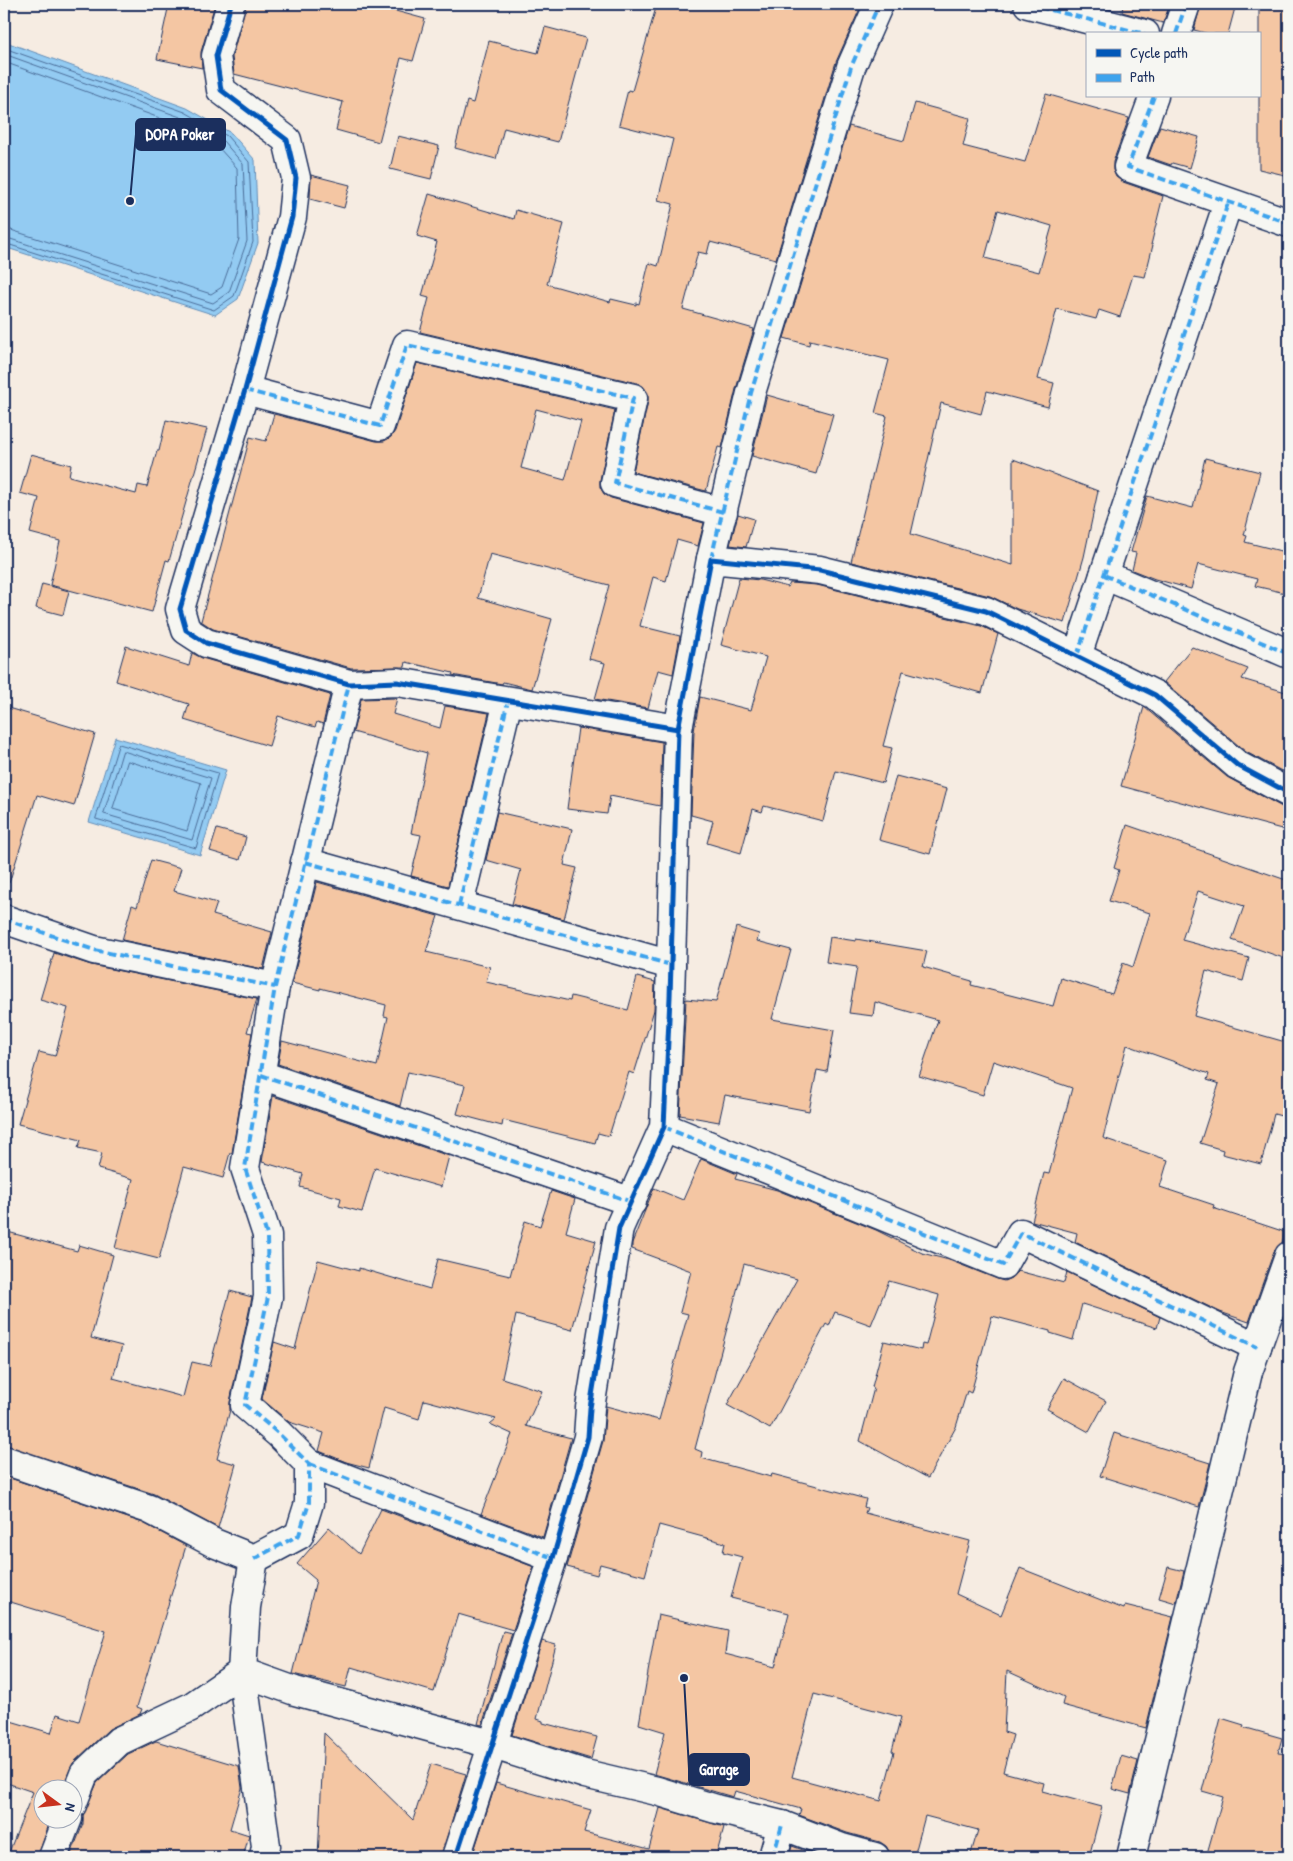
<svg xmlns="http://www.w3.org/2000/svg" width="1293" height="1861" font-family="'Patrick Hand',sans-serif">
<rect width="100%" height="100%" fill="#f6ece2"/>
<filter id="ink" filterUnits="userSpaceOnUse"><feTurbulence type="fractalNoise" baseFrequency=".02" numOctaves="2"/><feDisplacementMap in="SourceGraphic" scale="10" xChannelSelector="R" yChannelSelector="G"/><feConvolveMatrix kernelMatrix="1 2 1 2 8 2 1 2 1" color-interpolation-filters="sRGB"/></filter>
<g filter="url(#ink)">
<g fill="#93cbf2" stroke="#638db7">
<polygon points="6,42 187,108 231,133 255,160 258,243 238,299 215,315 4,247 4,48"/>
<polygon points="115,737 226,770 200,855 89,822"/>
</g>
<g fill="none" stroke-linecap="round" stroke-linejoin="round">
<g stroke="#4b6d99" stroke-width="1">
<polyline points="4,48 185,112 227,136 249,162 253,242 234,296 214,310 4,243"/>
<polyline points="4,54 183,118 223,141 243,164 247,241 229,292 213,303 4,237"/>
<polyline points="4,62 179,125 219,148 237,168 239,239 222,287 211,294 11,230 4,229"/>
<polygon points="119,744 218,773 196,848 96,819"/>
<polygon points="123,751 211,778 192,840 104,814"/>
<polygon points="128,761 201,783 187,831 113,809"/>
</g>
</g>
<g fill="#f4c6a3" stroke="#1b2f5e" fill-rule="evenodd">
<polygon points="169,4 215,4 201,52 202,68 157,59"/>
<polygon points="246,4 370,4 425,19 413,61 401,58 379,142 336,130 343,102 234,74 232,57"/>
<polygon points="657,4 862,4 836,62 776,259 710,242 707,254 698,252 683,309 754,329 736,389 722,448 718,447 706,491 633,472 648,401 648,393 643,386 637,383 420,332 429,298 422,296 437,242 417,236 429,194 514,219 516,210 564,224 547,284 610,302 611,299 636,305 636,303 639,304 649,263 658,266 673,204 658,200 673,139 619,125 628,90 632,91"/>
<polygon points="1123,4 1170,4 1163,23 1122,12"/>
<polygon points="1201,4 1236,4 1228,34 1209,34 1194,30"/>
<polygon points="1259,4 1289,4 1289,176 1259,169"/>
<polygon points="545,27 586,38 558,142 504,128 496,159 455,148 467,101 473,103 489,41 538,53"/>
<path d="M 1046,94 L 1129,118 L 1113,162 L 1113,170 L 1116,177 L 1123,182 L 1163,196 L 1151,245 L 1153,245 L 1145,277 L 1133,275 L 1120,317 L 1099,310 L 1096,319 L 1057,309 L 1038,379 L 1054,383 L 1048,407 L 987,391 L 981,414 L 941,403 L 911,534 L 1013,565 L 1013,459 L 1098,491 L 1084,557 L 1065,623 L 1017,609 L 990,596 L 851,562 L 887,416 L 875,413 L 889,360 L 810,340 L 809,345 L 784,338 L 849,126 L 904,141 L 915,103 L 970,118 L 963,146 L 1025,162 ZM 998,210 L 1052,226 L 1039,272 L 985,258 Z"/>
<polygon points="1160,126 1199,137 1190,168 1172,163 1171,165 1148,157"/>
<polygon points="398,136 439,146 431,179 390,169"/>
<polygon points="311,175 350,185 344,208 310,199"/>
<path d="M 417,363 L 615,410 L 600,480 L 600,487 L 604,494 L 611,498 L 704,523 L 698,546 L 677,540 L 666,581 L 653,577 L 640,626 L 680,636 L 673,674 L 658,670 L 648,708 L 595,699 L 605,663 L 589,659 L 609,585 L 490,554 L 478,598 L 552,619 L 532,689 L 503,682 L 502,684 L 452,675 L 453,673 L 406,662 L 405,667 L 351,668 L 213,629 L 201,621 L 250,437 L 266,441 L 274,414 L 376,441 L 384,441 L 391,437 L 395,431 ZM 536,409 L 581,421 L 565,480 L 521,468 Z"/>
<polygon points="767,395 833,414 816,474 752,456"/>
<polygon points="166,420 207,429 169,561 166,560 152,612 50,585 60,541 30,533 39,498 20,493 31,454 71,465 69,476 136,494 138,485 147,487 157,451 159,451"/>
<polygon points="1205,458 1260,472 1244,535 1247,536 1245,542 1289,553 1289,577 1285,593 1255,586 1257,579 1198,564 1191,589 1155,579 1132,570 1136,553 1131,552 1147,496 1193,508"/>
<polygon points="738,514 754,519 746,547 730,545"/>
<polygon points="739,578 760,580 788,587 790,583 817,585 981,626 998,634 982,693 903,671 883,746 892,748 883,783 836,771 823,821 764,806 762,812 753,809 741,853 707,843 713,821 691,815 694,731 700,697 751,710 766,657 721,645"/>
<polygon points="42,584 69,591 63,615 36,608"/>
<polygon points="126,646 189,666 192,653 202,658 330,695 323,724 317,722 315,727 278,716 269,746 184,720 189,704 116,681"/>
<polygon points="1192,647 1248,669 1242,679 1289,693 1289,775 1246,752 1164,682"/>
<polygon points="397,698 393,714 440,728 445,706 489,713 448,886 411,876 421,835 411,833 427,753 353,732 361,699"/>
<polygon points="1144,707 1227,777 1282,807 1289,809 1289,831 1121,786"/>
<polygon points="8,708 95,734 74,806 37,795 9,883 4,882 4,722"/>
<polygon points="578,728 662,742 660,806 610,796 607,814 567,809"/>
<polygon points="896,776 947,789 930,854 879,840"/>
<polygon points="497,812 572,829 564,865 577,868 564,919 512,904 521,870 486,860"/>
<polygon points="1127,825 1289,881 1289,960 1232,940 1244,906 1198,891 1182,940 1249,958 1243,981 1206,971 1194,1016 1289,1043 1289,1118 1274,1114 1261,1164 1222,1154 1223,1150 1200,1143 1219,1084 1207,1080 1209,1074 1127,1045 1103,1138 1168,1160 1160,1187 1214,1205 1213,1208 1285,1232 1282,1243 1274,1251 1249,1322 1220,1312 1075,1242 1077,1233 1032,1221 1044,1173 1049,1174 1072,1088 993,1061 983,1095 919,1076 938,1020 875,1002 873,1016 849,1013 857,967 826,962 830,937 856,941 856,939 927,951 923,967 972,981 971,985 1045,1004 1053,1006 1061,978 1112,994 1123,963 1133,967 1150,913 1109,901 1119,870 1114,868"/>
<polygon points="217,829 246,837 240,860 210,851"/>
<polygon points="151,860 181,868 174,891 217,903 213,915 272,932 263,969 122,940 132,905 137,907"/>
<polygon points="317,882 438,916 426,952 490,967 486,982 570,1001 571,996 628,1010 637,977 655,982 654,1010 634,1074 629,1072 609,1136 598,1133 595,1143 503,1120 502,1126 457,1114 465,1085 408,1072 400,1106 278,1064 282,1041 377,1066 388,1017 384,1016 386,1005 320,988 320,990 292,983"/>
<polygon points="736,927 759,934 757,941 791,950 772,1019 834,1030 827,1072 817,1070 809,1111 725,1095 719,1122 680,1115 686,999 716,1002"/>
<polygon points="54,953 91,965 257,999 247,1032 252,1033 232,1153 230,1153 223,1178 184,1167 159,1259 115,1248 133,1179 98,1169 102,1153 78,1148 81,1140 18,1124 39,1052 55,1056 68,1008 40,1000"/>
<polygon points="273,1096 449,1156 441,1187 375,1168 362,1212 339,1206 341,1198 300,1187 303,1174 262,1162"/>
<path d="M 701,1159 L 737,1174 L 735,1179 L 777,1190 L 876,1230 L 922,1253 L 949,1260 L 997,1279 L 1004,1281 L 1011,1278 L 1018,1271 L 1064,1283 L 1067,1272 L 1160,1317 L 1157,1328 L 1082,1304 L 1073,1340 L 1050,1333 L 1050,1331 L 992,1316 L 971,1393 L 967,1391 L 956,1427 L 928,1478 L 860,1441 L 874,1388 L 872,1387 L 884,1341 L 921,1350 L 922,1344 L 926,1345 L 939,1295 L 889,1281 L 871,1325 L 835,1312 L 829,1326 L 826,1324 L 770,1429 L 727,1405 L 797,1279 L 744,1264 L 695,1449 L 702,1452 L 701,1458 L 771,1477 L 772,1474 L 866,1499 L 864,1507 L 867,1508 L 865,1513 L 970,1541 L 956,1594 L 1001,1615 L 1020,1568 L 1124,1609 L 1125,1605 L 1173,1617 L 1146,1728 L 1062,1705 L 1064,1697 L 1007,1671 L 1004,1732 L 1013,1735 L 1003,1772 L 1044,1783 L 1042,1791 L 1102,1807 L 1089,1857 L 970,1857 L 978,1830 L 925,1816 L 914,1857 L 890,1857 L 890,1853 L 886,1846 L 880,1842 L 847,1833 L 799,1815 L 801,1809 L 735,1791 L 733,1797 L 654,1774 L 665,1732 L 639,1724 L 658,1615 L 728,1631 L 725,1654 L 775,1667 L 789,1613 L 731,1598 L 742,1557 L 723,1552 L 725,1543 L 659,1525 L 645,1576 L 600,1564 L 597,1575 L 567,1567 L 603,1441 L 606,1406 L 659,1420 L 688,1314 L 680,1312 L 691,1271 L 632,1249 L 632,1243 L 654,1188 L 683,1200 ZM 814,1694 L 901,1717 L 892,1751 L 894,1752 L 881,1801 L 792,1777 Z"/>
<polygon points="551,1191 575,1199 566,1232 596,1241 572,1330 516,1315 502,1378 542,1391 526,1426 571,1438 543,1537 481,1514 512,1434 490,1424 496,1419 424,1400 419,1419 384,1408 369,1468 346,1462 319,1451 324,1433 289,1422 262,1399 274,1342 295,1349 318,1260 359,1271 359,1268 430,1289 438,1259 510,1276 525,1221 540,1226"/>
<polygon points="4,1231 77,1251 79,1245 113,1255 91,1338 122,1346 113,1378 183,1397 192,1362 210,1366 230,1291 252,1297 230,1402 230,1410 217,1459 236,1464 218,1528 154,1494 4,1445"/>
<polygon points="1064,1378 1106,1401 1089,1432 1047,1409"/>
<polygon points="1114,1433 1210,1463 1199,1507 1100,1476"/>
<polygon points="4,1476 143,1523 186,1546 137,1707 142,1709 140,1714 109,1729 73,1763 62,1788 42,1788 42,1818 51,1818 38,1857 7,1857 33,1792 4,1782 4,1719 51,1733 57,1714 79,1721 106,1631 4,1600"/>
<polygon points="381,1509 534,1567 513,1630 458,1614 434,1692 351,1667 346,1687 293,1674 316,1580 297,1564 329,1527 359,1554"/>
<polygon points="1168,1567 1184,1571 1176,1603 1159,1598"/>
<polygon points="503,1631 512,1633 482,1725 478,1724"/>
<polygon points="542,1641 556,1645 537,1719 543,1721 543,1723 597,1737 591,1759 512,1735"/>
<polygon points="1221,1718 1244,1725 1243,1727 1282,1738 1278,1753 1289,1754 1289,1857 1206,1857 1223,1797 1202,1791"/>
<polygon points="324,1733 413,1820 431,1764 466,1774 441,1857 318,1857"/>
<polygon points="156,1741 239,1766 242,1788 230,1829 249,1835 243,1857 70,1857 83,1824 83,1815 97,1783 128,1754"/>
<polygon points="1121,1756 1138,1761 1130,1794 1112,1789"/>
<polygon points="496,1783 591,1810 584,1832 649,1849 660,1808 724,1827 716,1857 472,1857"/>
<polygon points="792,1846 822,1857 789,1857"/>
</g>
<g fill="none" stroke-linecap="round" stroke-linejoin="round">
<g stroke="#1b2f5e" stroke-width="31">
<g id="minor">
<polyline points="231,4 216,56 221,90 287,140 296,178 292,217 245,390 180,609 186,630 206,643 349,684 397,682 678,729 711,559 820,570 986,611 1155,695 1237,765 1289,793"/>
<polyline points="1028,4 1145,34"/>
<polyline points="1176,34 1186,4"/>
<polyline points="1154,96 1128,167 1289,223"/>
<polyline points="245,390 380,426 407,345 633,398 615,483 723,512"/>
<polyline points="711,559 751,393 851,67 879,4"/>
<polyline points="1104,575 1289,654"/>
<polyline points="1077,656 1228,203"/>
<polyline points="305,862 671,965"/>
<polyline points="459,905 508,701"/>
<polyline points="4,919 94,950 275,987"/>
<polyline points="261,1075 632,1202"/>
<polyline points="664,1127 1003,1265 1021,1233 1257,1347"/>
<polyline points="4,1460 149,1509 214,1543 254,1559 246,1607 242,1672 295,1691 484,1742 585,1774 657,1791 716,1809 782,1825 842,1848 875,1857"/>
<polyline points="309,1464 553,1558"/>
<polyline points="254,1559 299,1535 309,1503 309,1464 279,1434 245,1405 268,1297 267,1235 245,1168 275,987 349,684"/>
<polyline points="72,1805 84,1774 119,1741 191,1707 242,1672 266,1846 264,1857"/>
<polyline points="53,1857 68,1818"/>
<polyline points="456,1857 553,1558 588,1437 590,1408 619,1228 664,1127 670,997 678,729"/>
<polyline points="773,1857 782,1825"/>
<polyline points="1131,1857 1248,1372 1289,1256"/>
</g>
</g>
<use href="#minor" stroke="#f6f6f2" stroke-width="28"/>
<g stroke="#3da3ed" stroke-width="4" stroke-dasharray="8 4" stroke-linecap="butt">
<polyline points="1028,4 1145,34"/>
<polyline points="1176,34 1186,4"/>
<polyline points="1154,96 1128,167 1289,223"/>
<polyline points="245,390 380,426 407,345 633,398 615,483 723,512"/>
<polyline points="711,559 751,393 851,67 879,4"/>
<polyline points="1104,575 1289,654"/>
<polyline points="1077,656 1228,203"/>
<polyline points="305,862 671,965"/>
<polyline points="459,905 508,701"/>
<polyline points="4,919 94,950 275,987"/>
<polyline points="261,1075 632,1202"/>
<polyline points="664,1127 1003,1265 1021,1233 1257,1347"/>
<polyline points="309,1464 553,1558"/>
<polyline points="254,1559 299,1535 309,1503 309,1464 279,1434 245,1405 268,1297 267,1235 245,1168 275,987 349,684"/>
<polyline points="773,1857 782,1825"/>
</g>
<g stroke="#f6f6f2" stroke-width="8">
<g id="cycleway">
<polyline points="231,4 216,56 221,90 287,140 296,178 292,217 245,390 180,609 186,630 206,643 349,684 397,682 678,729 711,559 820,570 986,611 1155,695 1237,765 1289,793"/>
<polyline points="456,1857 553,1558 588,1437 590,1408 619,1228 664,1127 670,997 678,729"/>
</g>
</g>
<use href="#cycleway" stroke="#0057b8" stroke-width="5"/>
</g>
</g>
<path fill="none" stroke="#1b2f5e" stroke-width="2" d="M130 201L136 134M684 1678L689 1769"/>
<g fill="#1b2f5e" stroke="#f6f6f2" stroke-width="2">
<circle cx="130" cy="201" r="5"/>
<circle cx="684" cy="1678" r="5"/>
</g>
<g fill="#1b2f5e" stroke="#1b2f5e" stroke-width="2">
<rect x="136" y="119" width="89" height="31" rx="5"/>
<rect x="689" y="1754" width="60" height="31" rx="5"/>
</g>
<g font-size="16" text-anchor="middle" font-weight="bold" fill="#fff">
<text x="180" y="140">DOPA Poker</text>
<text x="719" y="1775">Garage</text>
</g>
<rect width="1293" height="1861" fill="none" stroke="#f6f6f2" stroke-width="20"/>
<rect x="10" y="10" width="1273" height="1841" fill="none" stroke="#1b2f5e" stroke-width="2" filter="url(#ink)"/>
<rect x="1086" y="32" width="175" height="65" fill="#f6f6f2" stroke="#9ea6b7"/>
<rect x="1096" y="49" width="25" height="8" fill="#0057b8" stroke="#9ea6b7"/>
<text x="1130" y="58" font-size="15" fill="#1b2f5e">Cycle path</text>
<rect x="1096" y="74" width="25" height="8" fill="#3da3ed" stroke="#9ea6b7"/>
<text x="1130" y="82" font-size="15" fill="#1b2f5e">Path</text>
<g transform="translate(58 1804) rotate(105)"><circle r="24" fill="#f6f6f2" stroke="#9ea6b7"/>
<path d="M0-4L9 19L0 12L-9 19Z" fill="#c8321e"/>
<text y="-8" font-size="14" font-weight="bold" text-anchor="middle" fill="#1b2f5e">N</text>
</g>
</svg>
